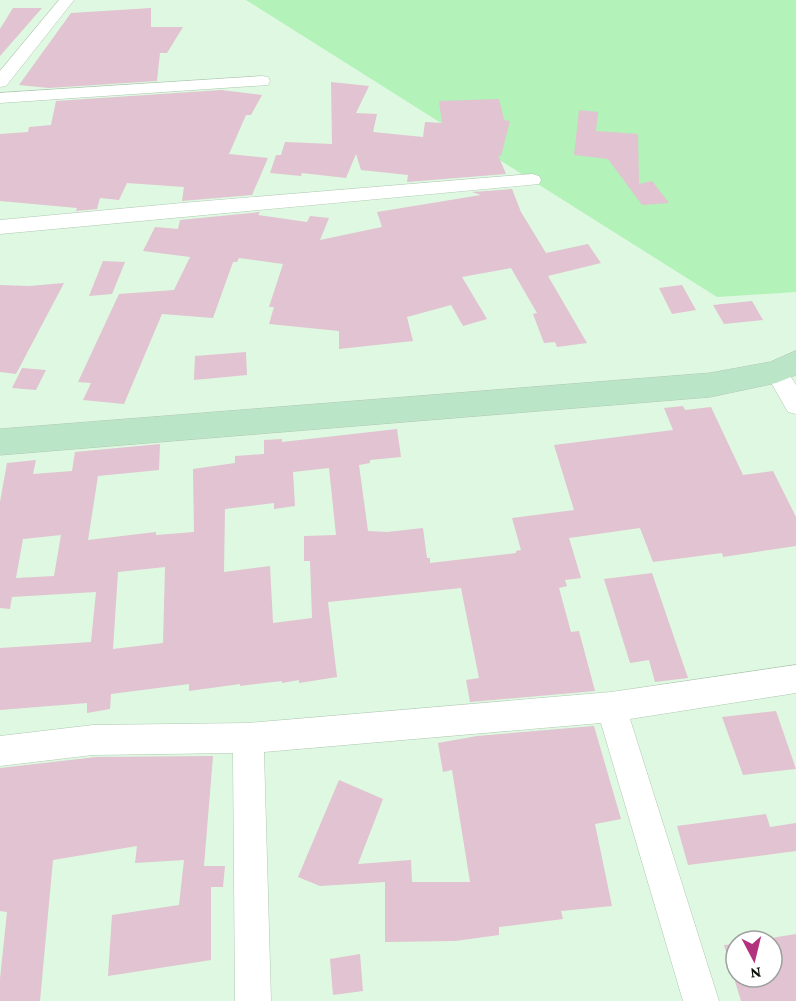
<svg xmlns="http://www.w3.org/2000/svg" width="796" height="1001" font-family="'Crimson Pro',serif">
<rect width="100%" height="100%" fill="#dff8e1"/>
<polygon fill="#b3f2b9" points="246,0 796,0 796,292 717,297"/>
<g fill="#e1c3d1" fill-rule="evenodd">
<polygon points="13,8 42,8 0,56 0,29"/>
<polygon points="151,8 151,27 183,27 167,53 160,53 157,81 49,88 19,85 71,13"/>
<polygon points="331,82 369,86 356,113 377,114 373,132 423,137 425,122 442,123 439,101 499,99 504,120 510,121 501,156 498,155 506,174 407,182 408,175 361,170 356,154 346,178 302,173 301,176 270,173 276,155 281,155 285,142 332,144"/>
<polygon points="221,90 262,95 251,115 246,115 229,154 268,158 252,195 182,201 184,187 127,183 119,200 100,198 97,209 76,211 77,208 0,201 0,134 28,132 29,127 51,125 56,101"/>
<polygon points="579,110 598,112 596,131 638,134 639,184 652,181 669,203 642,205 608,159 574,155"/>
<polygon points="512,189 521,212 546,253 588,244 601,263 548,276 587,343 557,347 555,342 544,343 533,314 537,313 511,268 462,277 487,319 463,326 451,305 407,317 413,341 339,349 339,331 269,324 274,307 269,307 283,264 239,258 237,262 233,262 213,318 162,314 124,404 83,400 91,383 78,382 119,294 174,290 190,257 143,251 155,227 178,229 180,220 260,212 258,215 307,222 310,216 329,218 320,240 382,227 377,212 481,195 472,192"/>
<polygon points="103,261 125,262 112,294 89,296"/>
<polygon points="64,283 16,374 0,372 0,285 29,286"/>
<polygon points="682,285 696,310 672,314 659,288"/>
<polygon points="752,301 763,320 724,324 713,305"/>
<polygon points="246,352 247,375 194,380 195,356"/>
<polygon points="22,368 46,370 36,390 12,388"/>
<path d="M 683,406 L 685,410 L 711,407 L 743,475 L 773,471 L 796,517 L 796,546 L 723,557 L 722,553 L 653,562 L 640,528 L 569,538 L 581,578 L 565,580 L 567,586 L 559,588 L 571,632 L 579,631 L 595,691 L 470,702 L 466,680 L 479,678 L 461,588 L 328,602 L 337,677 L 299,683 L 299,680 L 282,683 L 282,681 L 240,686 L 240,684 L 189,691 L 189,684 L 111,694 L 110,709 L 87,713 L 87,703 L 0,710 L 0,648 L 91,642 L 96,592 L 12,597 L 10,609 L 0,608 L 0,502 L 7,463 L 36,460 L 33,474 L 72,471 L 75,452 L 160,444 L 159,470 L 98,476 L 88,540 L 156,532 L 156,535 L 194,532 L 193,469 L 235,463 L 235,456 L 264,454 L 264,440 L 282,439 L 282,442 L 397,429 L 401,457 L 370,460 L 370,463 L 359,465 L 368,531 L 387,532 L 423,528 L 427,558 L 430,558 L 430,563 L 516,553 L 516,551 L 521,550 L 512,518 L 574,510 L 554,445 L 673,430 L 664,408 ZM 329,468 L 336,535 L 304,536 L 304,561 L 310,561 L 312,618 L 273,623 L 270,566 L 224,572 L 225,509 L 274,503 L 274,509 L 295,506 L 293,472 ZM 61,535 L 54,576 L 16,578 L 23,539 ZM 165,567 L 163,643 L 113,649 L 118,572 Z"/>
<polygon points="652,573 688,678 655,682 649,660 630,663 604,579"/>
<polygon points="776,711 796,769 743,775 722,717"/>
<polygon points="594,726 621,819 595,824 612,906 561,911 563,919 499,927 499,935 455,941 385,942 385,882 320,886 298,877 339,780 383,799 358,864 411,860 412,882 470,882 452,770 443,772 438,743 477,736"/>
<polygon points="213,756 204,866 225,866 223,887 211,887 211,960 108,976 112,915 179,905 184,860 135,863 137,846 53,860 40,1001 0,1001 0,979 7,912 0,911 0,768 96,757"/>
<polygon points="766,814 770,827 796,823 796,851 688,865 677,826"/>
<polygon points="796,934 796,1001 741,1001 724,945 736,944 736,977 772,977 772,941 753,941"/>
<polygon points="360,954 363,991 333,995 330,959"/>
</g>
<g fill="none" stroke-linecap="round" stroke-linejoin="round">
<g stroke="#b0c8b2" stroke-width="1">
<g id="street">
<polygon points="59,0 74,0 6,86 0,87 0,71"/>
<polygon points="262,76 268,77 270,81 268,85 0,103 0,93"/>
<polygon points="532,174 539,176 541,180 539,184 0,234 0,220 182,203"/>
<polygon points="776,363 784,366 796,385 796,414 788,412 765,372 768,366"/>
<polygon points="796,665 796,693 630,719 719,1001 683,1001 601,723 264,752 271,1001 235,1001 233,753 93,755 0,766 0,736 93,725 248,723 611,692"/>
</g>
</g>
<g stroke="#b0c8b2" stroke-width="1">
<polygon id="secondary" points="796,351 796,375 776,383 710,397 0,455 0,429 710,373 770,362"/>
</g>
<use href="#street" fill="#fff" fill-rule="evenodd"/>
<use href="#secondary" fill="#bbe5c7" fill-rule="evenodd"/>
</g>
<g transform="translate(754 959) rotate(173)"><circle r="28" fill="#ffffff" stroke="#9da19e" stroke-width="1.5"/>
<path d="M0-4.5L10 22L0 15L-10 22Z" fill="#b2327e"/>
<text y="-9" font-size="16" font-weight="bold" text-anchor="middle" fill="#0b130c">N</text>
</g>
</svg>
